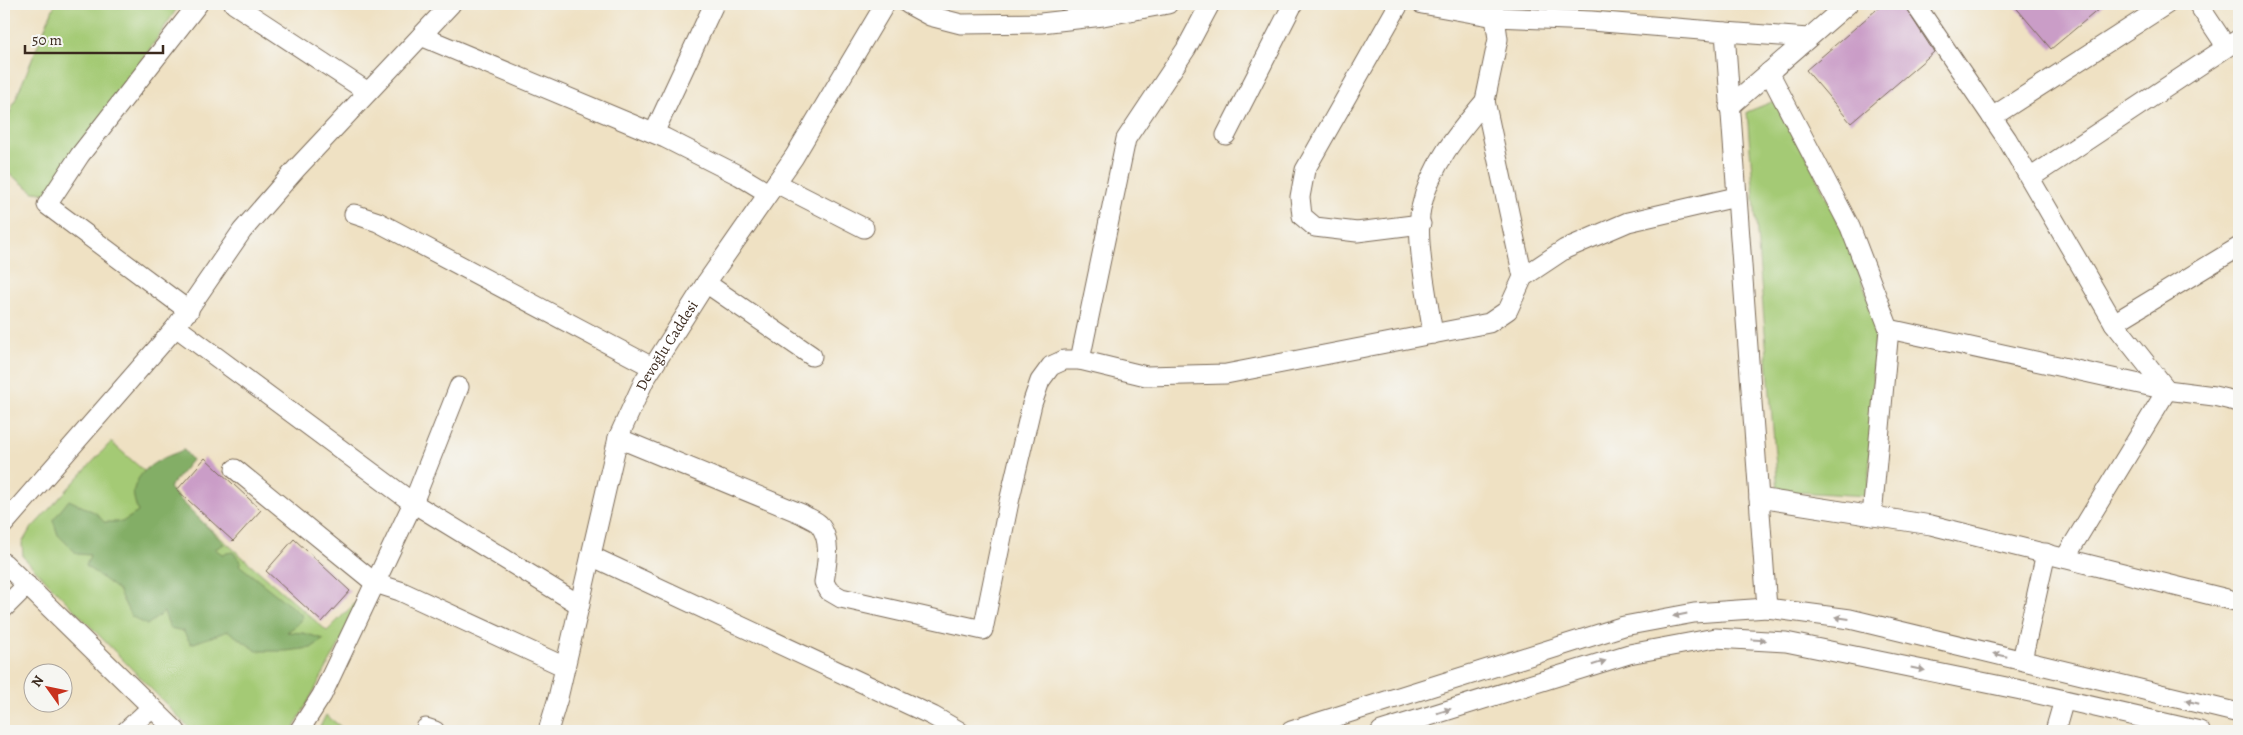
<svg xmlns="http://www.w3.org/2000/svg" width="2243" height="735" font-family="Alegreya,serif">
<rect width="100%" height="100%" fill="#f6f6f2"/>
<filter id="ink" filterUnits="userSpaceOnUse"><feTurbulence type="fractalNoise" baseFrequency=".02" numOctaves="2"/><feDisplacementMap in="SourceGraphic" scale="10" xChannelSelector="R" yChannelSelector="G"/><feConvolveMatrix kernelMatrix="1 2 1 2 8 2 1 2 1" color-interpolation-filters="sRGB"/></filter>
<filter id="wash" filterUnits="userSpaceOnUse"><feTurbulence type="fractalNoise" baseFrequency=".0096" numOctaves="4" result="noise"/><feDisplacementMap in="SourceGraphic" scale="20" xChannelSelector="R" yChannelSelector="G"/><feGaussianBlur stdDeviation="1.12" result="paint"/><feColorMatrix in="noise" values="0 0 0 0 0 0 0 0 0 0 0 0 0 0 0 0 0 1.4 0 .05"/><feComposite in="paint" operator="in"/></filter>
<g filter="url(#wash)">
<rect width="100%" height="100%" fill="#efe1c3"/>
<g fill="#a4ca75" stroke="#707a4a">
<polygon points="55,4 180,4 57,188 49,194 34,192 4,170 4,127"/>
<polygon points="1779,99 1848,242 1876,319 1868,496 1778,491 1747,112"/>
<polygon points="111,442 327,631 356,602 356,614 292,731 192,731 23,557 22,543 29,531"/>
<polygon points="326,715 346,731 318,731"/>
</g>
<path fill="#83ae66" stroke="#5f6c42" d="M 184,450 L 192,460 L 169,488 L 224,544 L 215,549 L 222,554 L 233,552 L 241,561 L 239,565 L 303,616 L 297,625 L 287,632 L 303,633 L 324,639 L 311,648 L 286,651 L 257,651 L 228,631 L 191,644 L 183,631 L 170,628 L 164,612 L 147,625 L 131,616 L 118,590 L 86,566 L 90,555 L 77,554 L 58,535 L 53,520 L 69,500 L 96,513 L 104,522 L 122,522 L 138,512 C 136,505 132,495 134,489 C 140,466 164,457 184,450 Z"/>
<g id="blocks">
<g fill="#ca9dc7">
<polygon points="1883,4 1903,4 1934,52 1851,123 1806,70"/>
<polygon points="2013,4 2105,4 2051,49"/>
<polygon points="205,458 261,510 233,541 177,490"/>
<polygon points="294,539 350,591 322,622 266,571"/>
</g>
</g>
</g>
<g filter="url(#ink)">
<use href="#blocks" fill-opacity="0" stroke="#7a6a58" stroke-width="1"/>
<g fill="none" stroke-linecap="round" stroke-linejoin="round">
<g stroke="#7a6a58" stroke-width="21">
<g id="minor">
<polyline points="234,4 368,92"/>
<polyline points="908,4 930,16 961,24 1041,23 1103,16 1168,4"/>
<polyline points="1399,4 1305,170 1300,197 1302,216 1315,227 1357,232 1421,224"/>
<polyline points="1422,4 1495,17 1591,21 1725,32 1767,608"/>
<polyline points="1915,4 2007,139 2114,323 2167,390 2065,558"/>
<polyline points="2198,4 2226,46"/>
<polyline points="1495,17 1498,39 1485,101 1523,277"/>
<polyline points="1725,32 1808,38"/>
<polyline points="421,36 665,138 740,176 768,193"/>
<polyline points="1769,72 1850,227 1889,329 1872,516"/>
<polyline points="1729,107 1848,4"/>
<polyline points="1992,117 2167,4"/>
<polyline points="654,133 714,4"/>
<polyline points="1226,135 1293,4"/>
<polyline points="2030,178 2239,39"/>
<polyline points="776,183 864,228"/>
<polyline points="354,214 378,222 652,367"/>
<polyline points="706,283 812,356"/>
<polyline points="189,311 47,205 80,155 198,4"/>
<polyline points="2114,323 2239,247"/>
<polyline points="176,327 413,503 580,605"/>
<polyline points="1889,329 2167,390 2214,396 2239,402"/>
<path d="M 1433,334 C 1428,300 1415,240 1421,208 C 1430,166 1458,133 1485,101"/>
<polyline points="1080,360 1126,139 1186,49 1210,4"/>
<path d="M 618,438 L 802,514 C 806,517 815,520 819,524 C 832,540 827,563 824,582 L 829,591 L 841,598 L 983,630 L 1009,502 L 1032,404 L 1040,381 L 1051,366 L 1064,360 L 1080,360 L 1146,376 L 1226,374 L 1489,323 L 1508,310 L 1523,277 L 1565,249 L 1628,222 L 1736,197"/>
<polyline points="235,469 375,583 400,591 565,667"/>
<polyline points="1759,498 1931,525 2239,602"/>
<polyline points="4,524 176,327 242,231 296,169 451,4"/>
<polyline points="591,556 933,716 959,731"/>
<polyline points="4,563 176,731"/>
<polyline points="4,608 27,585"/>
<polyline points="2022,660 2046,553"/>
<polyline points="426,728 435,731"/>
<polyline points="126,731 152,707"/>
<polyline points="299,731 322,695 413,503 459,387"/>
<path id="s1" d="M 548,731 L 558,698 L 618,438 L 644,381 L 706,283 L 794,157 L 885,4"/>
<polyline points="1291,731 1624,626 1694,613 1767,608 1850,619 2239,713"/>
<polyline points="1381,731 1629,654 1715,638 1786,642 2021,690 2200,731"/>
<polyline points="2055,731 2064,700"/>
</g>
</g>
<use href="#minor" stroke="#fff" stroke-width="19"/>
</g>
<defs><path id="oneway-solid" d="M-6-.8H1V-3.2L6.5 0L1 3.2V.8H-6Z" transform="scale(1.25)"/></defs>
<g fill="#a79f9a">
<use href="#oneway-solid" transform="translate(1680 615) rotate(169)"/>
<use href="#oneway-solid" transform="translate(1842 618) rotate(-172)"/>
<use href="#oneway-solid" transform="translate(1759 640) rotate(3)"/>
<use href="#oneway-solid" transform="translate(2000 655) rotate(-167)"/>
<use href="#oneway-solid" transform="translate(1599 663) rotate(-17)"/>
<use href="#oneway-solid" transform="translate(1918 669) rotate(12)"/>
<use href="#oneway-solid" transform="translate(2192 702) rotate(-166)"/>
<use href="#oneway-solid" transform="translate(1444 711) rotate(-18)"/>
</g>
</g>
<g text-anchor="middle" stroke-width="4.5" stroke-linejoin="round" paint-order="stroke">
<g font-size="15" fill="#3b2a1e" stroke="#f6f6f2">
<text dy="5" stroke="none"><textPath href="#s1" startOffset="406">Devoğlu Caddesi</textPath></text>
</g>
</g>
<rect width="2243" height="735" fill="none" stroke="#f6f6f2" stroke-width="20"/>
<g transform="translate(48 688) rotate(303)"><circle r="24" fill="#f6f6f2" stroke="#aba49d"/>
<path d="M0-4L9 19L0 12L-9 19Z" fill="#c8321e"/>
<text y="-8" font-size="14" font-weight="bold" text-anchor="middle" fill="#3b2a1e">N</text>
</g>
<path d="M25 45v8h138v-8" fill="none" stroke="#3b2a1e" stroke-width="2.5"/>
<text x="32" y="45" font-size="15" fill="#3b2a1e" stroke="#f6f6f2" stroke-width="4" paint-order="stroke">50 m</text>
</svg>
